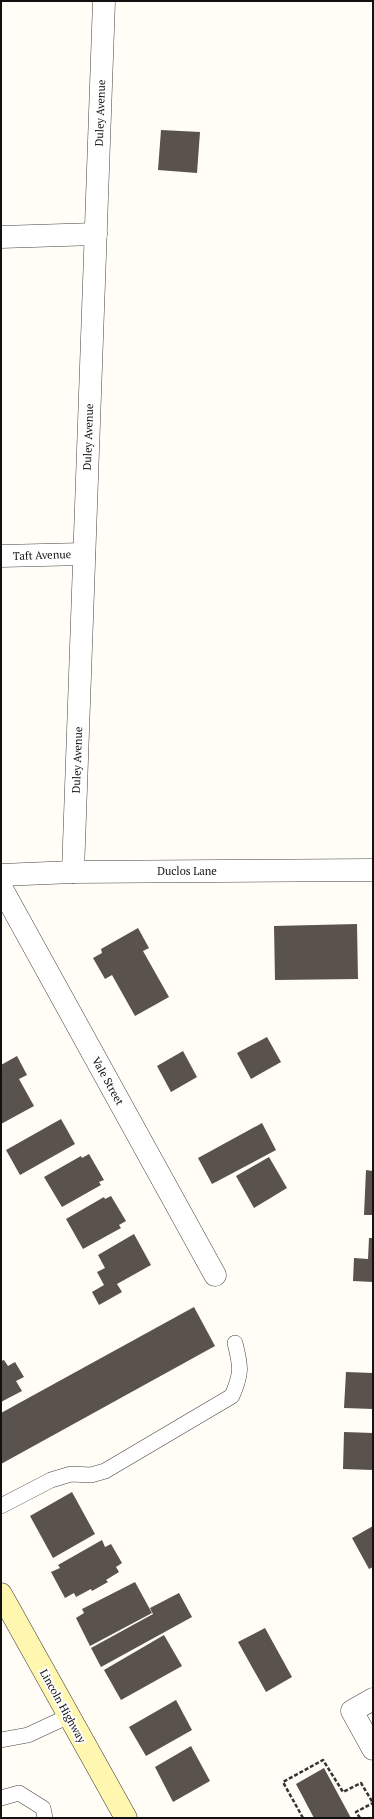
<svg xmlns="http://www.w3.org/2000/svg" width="374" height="1819" font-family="'PT Serif',serif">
<rect width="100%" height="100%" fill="#fffdf5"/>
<g fill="#5a524d">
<polygon points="161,130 200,132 197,173 158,170"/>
<polygon points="357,924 358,979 275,980 274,926"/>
<polygon points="138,928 149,948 143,951 169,997 135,1016 112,975 105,979 93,958 102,953 101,949"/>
<polygon points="267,1037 281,1062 251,1079 237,1053"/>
<polygon points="183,1051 197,1077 171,1092 157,1066"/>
<polygon points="17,1056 27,1075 19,1079 34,1106 1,1124 1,1065"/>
<polygon points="61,1119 75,1144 20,1175 6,1150"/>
<polygon points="262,1123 276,1150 212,1184 198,1158"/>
<polygon points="89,1154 104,1180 99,1182 101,1185 62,1207 44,1177 81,1156 82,1158"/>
<polygon points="269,1157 287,1188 254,1208 236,1176"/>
<polygon points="366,1170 373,1171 373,1215 364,1215"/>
<polygon points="111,1196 126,1221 119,1225 121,1228 83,1249 66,1219 104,1197 105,1199"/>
<polygon points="134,1234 151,1265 117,1284 122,1292 99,1305 92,1292 104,1285 97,1272 105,1268 98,1255"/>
<polygon points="369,1238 373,1238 373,1282 353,1281 354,1258 368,1259"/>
<polygon points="194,1307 215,1346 1,1464 1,1413"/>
<polygon points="4,1360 8,1366 15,1362 24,1377 16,1381 22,1391 1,1402 1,1361"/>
<polygon points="346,1372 373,1373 373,1409 344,1408"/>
<polygon points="344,1432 373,1433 373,1470 343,1469"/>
<polygon points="72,1492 95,1534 53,1558 30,1516"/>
<polygon points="373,1526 373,1567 369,1569 352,1538"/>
<polygon points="102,1540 105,1547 111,1544 122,1563 116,1567 119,1572 106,1580 108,1582 92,1591 91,1589 76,1597 74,1593 65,1598 51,1572 60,1568 58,1565"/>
<polygon points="135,1582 152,1613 90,1646 76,1618 84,1613 82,1609"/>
<polygon points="179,1593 192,1617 101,1667 91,1648 153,1614 150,1608"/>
<polygon points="265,1628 292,1677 266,1692 238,1642"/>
<polygon points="164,1635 182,1666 121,1700 104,1670"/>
<polygon points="176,1700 192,1730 146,1756 129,1727"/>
<polygon points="191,1746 210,1781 173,1802 155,1767"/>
<polygon points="324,1768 351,1818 314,1818 296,1784"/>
</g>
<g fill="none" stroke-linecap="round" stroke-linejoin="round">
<g stroke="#444" stroke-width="16">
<g id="service">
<path d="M 1,1506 L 51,1480 L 71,1474 L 91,1475 L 105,1471 L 232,1396 C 242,1373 241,1367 235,1343"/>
<polyline points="1,1740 28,1735 69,1716"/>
<polyline points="1,1798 19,1793 43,1808 45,1818"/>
</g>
</g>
<g stroke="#444" stroke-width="23">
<g id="minor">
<polyline points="1,237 96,234"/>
<polyline points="1,556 84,554"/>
<polyline points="73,872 104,1"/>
<polyline points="1,887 215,1275"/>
<polyline points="373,1699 352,1711 373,1749"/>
</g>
</g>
<g stroke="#444" stroke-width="23">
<polyline id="tertiary" points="1,875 73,872 373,870"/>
</g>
<g stroke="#333" stroke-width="23">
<polyline id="secondary" points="1,1594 126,1818"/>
</g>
<g stroke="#333" stroke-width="2.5" stroke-dasharray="4 2" stroke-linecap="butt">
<polyline points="303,1818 283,1782 323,1760 343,1792 361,1783 373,1803"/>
<polyline points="360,1818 356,1812 373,1803"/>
</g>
<use href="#service" stroke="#fff" stroke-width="15"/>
<use href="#minor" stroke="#fff" stroke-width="22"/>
<use href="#tertiary" stroke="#fff" stroke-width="22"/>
<use href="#secondary" stroke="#fff6b0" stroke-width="22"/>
</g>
<g text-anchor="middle" stroke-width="4" stroke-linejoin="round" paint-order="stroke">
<g font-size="11" fill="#111" stroke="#fff">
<text transform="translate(100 113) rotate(-88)" y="4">Duley Avenue</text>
<text transform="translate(88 437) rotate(-88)" y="4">Duley Avenue</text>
<text transform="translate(42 555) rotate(-2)" y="4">Taft Avenue</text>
<text transform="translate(77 760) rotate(-88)" y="4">Duley Avenue</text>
<text x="187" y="875">Duclos Lane</text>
<text transform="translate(108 1081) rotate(61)" y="4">Vale Street</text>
<text transform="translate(63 1706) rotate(61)" y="4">Lincoln Highway</text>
</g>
</g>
<rect width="374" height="1819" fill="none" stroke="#111111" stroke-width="4"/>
</svg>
